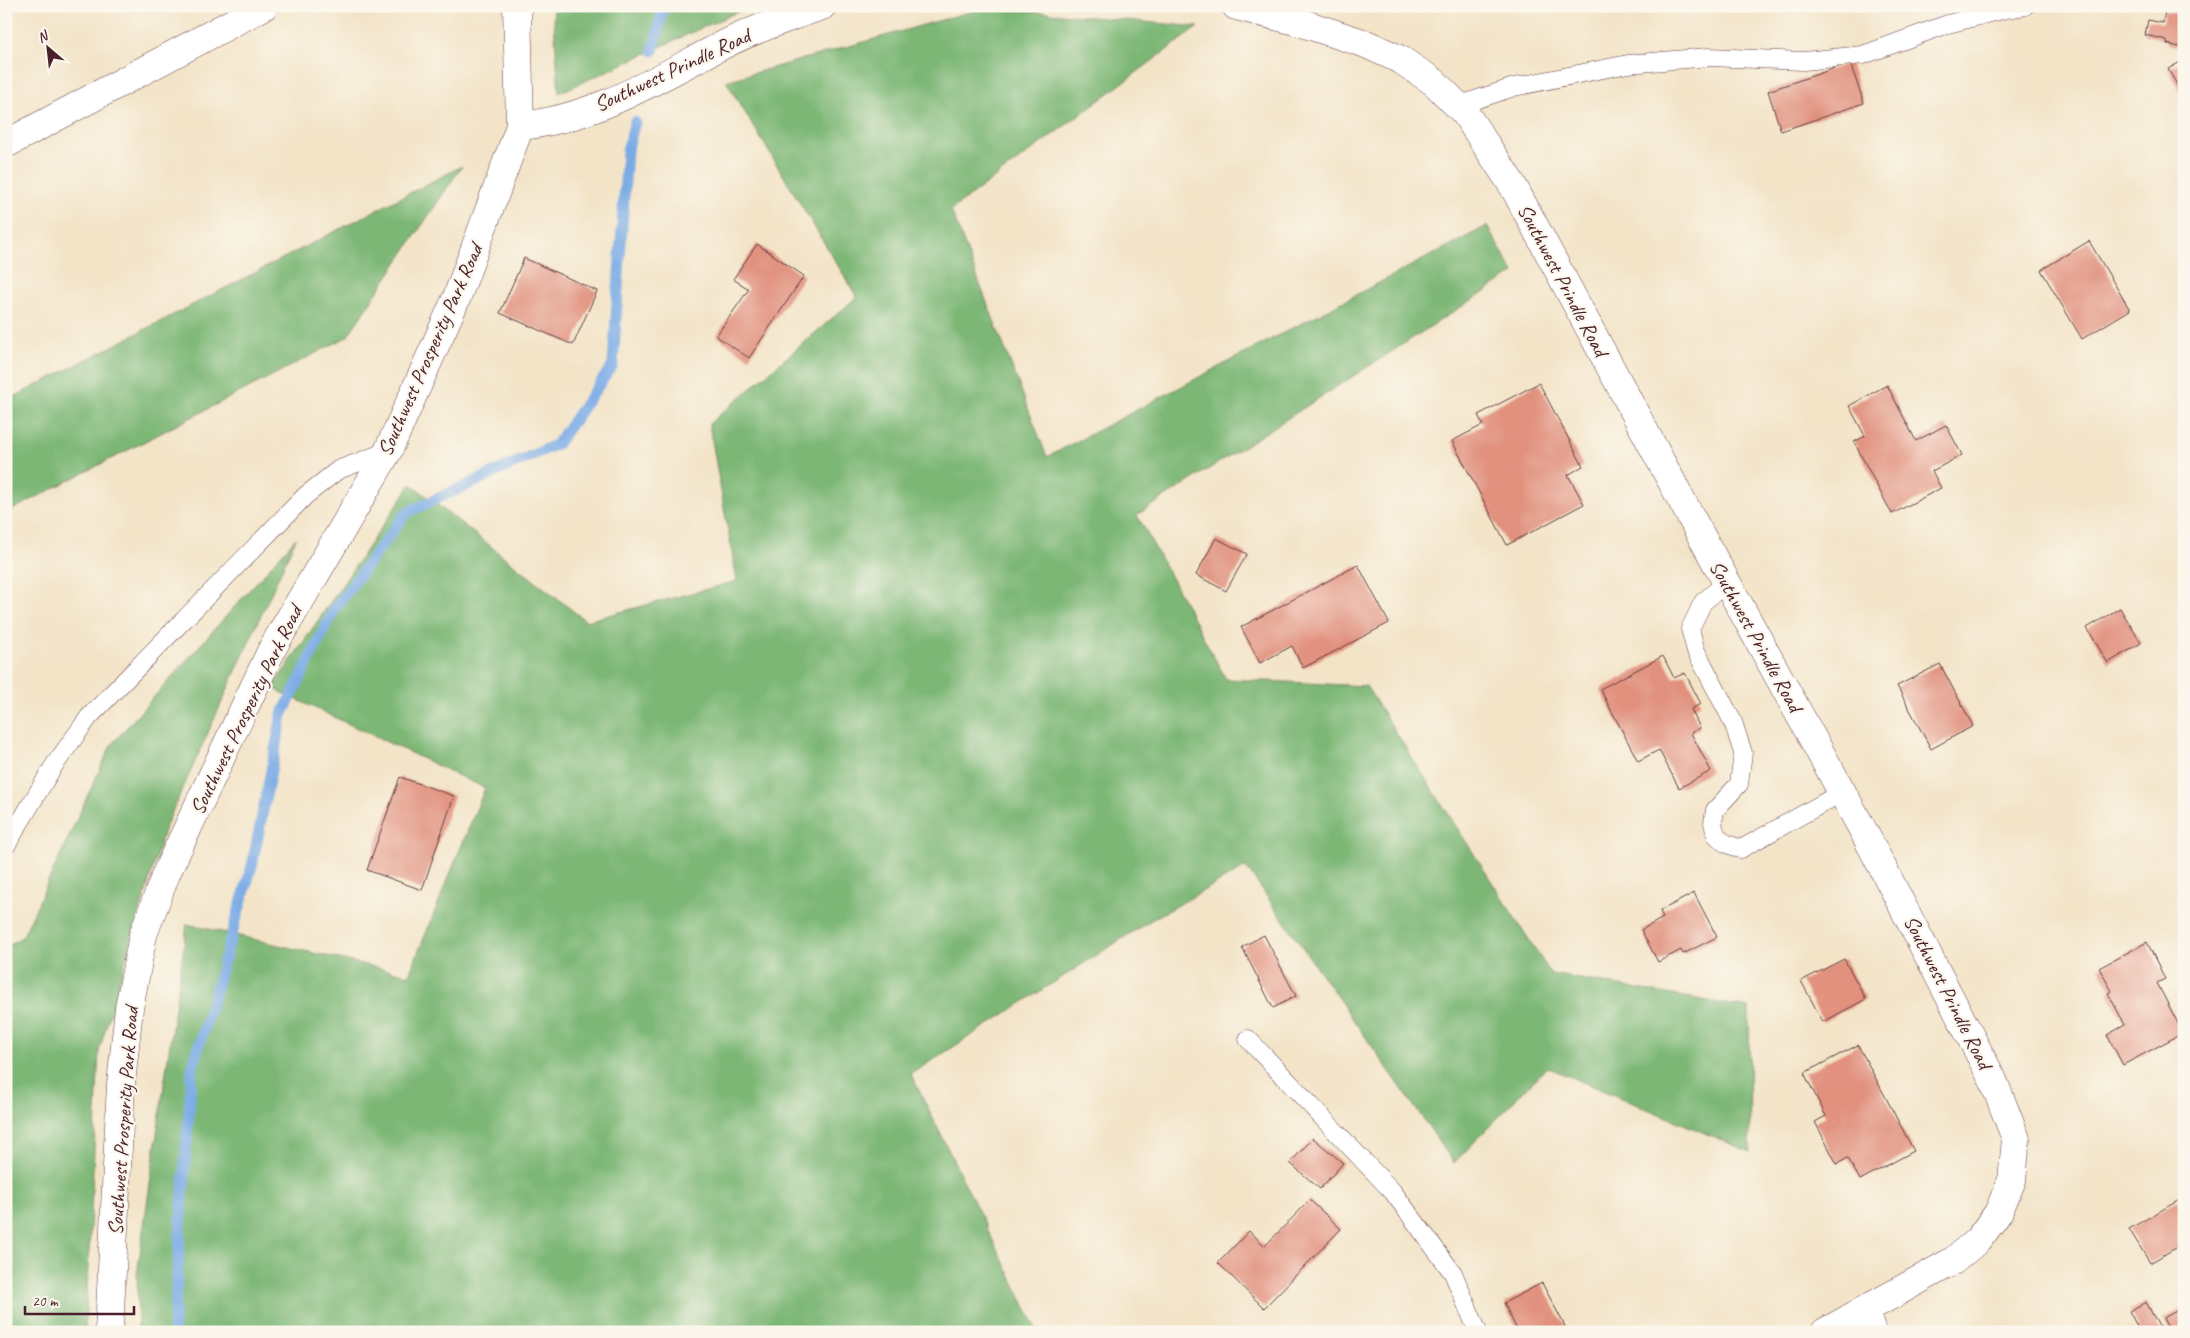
<svg xmlns="http://www.w3.org/2000/svg" width="2190" height="1338" font-family="Caveat,sans-serif">
<rect width="100%" height="100%" fill="#fbf7ec"/>
<filter id="ink" filterUnits="userSpaceOnUse"><feTurbulence type="fractalNoise" baseFrequency=".02" numOctaves="2"/><feDisplacementMap in="SourceGraphic" scale="10" xChannelSelector="R" yChannelSelector="G"/><feConvolveMatrix kernelMatrix="1 2 1 2 8 2 1 2 1" color-interpolation-filters="sRGB"/></filter>
<filter id="wash" filterUnits="userSpaceOnUse"><feTurbulence type="fractalNoise" baseFrequency=".0096" numOctaves="4" result="noise"/><feDisplacementMap in="SourceGraphic" scale="20" xChannelSelector="R" yChannelSelector="G"/><feGaussianBlur stdDeviation="1.12" result="paint"/><feColorMatrix in="noise" values="0 0 0 0 0 0 0 0 0 0 0 0 0 0 0 0 0 1.4 0 .05"/><feComposite in="paint" operator="in"/></filter>
<g filter="url(#wash)">
<rect width="100%" height="100%" fill="#f3e4c8"/>
<g fill="#7db776" stroke="#646b50">
<polygon points="553,6 750,6 559,93"/>
<polygon points="987,7 1198,27 951,210 1047,457 1487,226 1514,273 1137,515 1226,679 1366,686 1551,974 1749,1008 1750,1152 1547,1067 1454,1163 1246,867 1156,917 911,1074 1038,1332 138,1332 137,1275 187,924 409,975 485,788 272,688 411,484 586,621 737,581 709,424 857,297 726,81"/>
<polygon points="462,166 347,337 6,513 6,401"/>
<polygon points="296,538 164,830 99,1051 85,1332 6,1332 6,947 23,936 111,745"/>
</g>
<g fill="none" stroke-linecap="round" stroke-linejoin="round">
<g stroke="#7aabe5" stroke-width="11">
<polyline points="653,51 664,6"/>
<polyline points="173,1332 192,1069 252,866 282,715 335,608 406,513 557,444 613,365 627,151 635,122"/>
</g>
</g>
<g id="blocks">
<g fill="#e1917e">
<polygon points="2165,11 2184,15 2184,48 2167,44 2167,40 2145,35 2148,20 2163,23"/>
<polygon points="2184,60 2184,97 2168,69"/>
<polygon points="1850,63 1864,103 1781,131 1768,91"/>
<polygon points="2089,241 2130,310 2082,339 2041,270"/>
<polygon points="757,244 804,276 749,358 716,336 749,289 733,279"/>
<polygon points="524,258 597,291 573,345 500,313"/>
<polygon points="1539,383 1583,466 1568,475 1584,504 1507,545 1452,441 1483,425 1478,415"/>
<polygon points="1887,385 1916,441 1946,425 1962,455 1932,471 1941,488 1892,514 1854,442 1865,436 1849,406"/>
<polygon points="1216,538 1247,554 1226,591 1196,575"/>
<polygon points="1358,565 1389,623 1303,668 1292,646 1260,663 1241,627"/>
<polygon points="2120,608 2141,643 2108,663 2087,628"/>
<polygon points="1663,656 1674,678 1685,673 1701,704 1691,709 1700,728 1691,733 1711,771 1679,788 1659,750 1638,761 1600,689"/>
<polygon points="1940,664 1973,726 1931,749 1897,686"/>
<polygon points="400,777 454,796 422,890 367,870"/>
<polygon points="1694,893 1717,937 1683,954 1681,950 1658,962 1641,930 1663,918 1660,911"/>
<polygon points="1264,935 1296,996 1273,1008 1242,947"/>
<polygon points="2147,942 2165,979 2157,983 2183,1033 2123,1065 2107,1035 2125,1025 2108,993 2112,991 2099,968"/>
<polygon points="1844,959 1866,999 1823,1022 1801,981"/>
<polygon points="1858,1045 1914,1151 1860,1180 1848,1158 1837,1164 1815,1122 1826,1116 1804,1073"/>
<polygon points="1313,1138 1343,1163 1320,1189 1290,1163"/>
<polygon points="2181,1199 2184,1205 2184,1243 2150,1263 2129,1229"/>
<polygon points="1310,1200 1341,1229 1264,1308 1218,1263 1249,1231 1265,1246"/>
<polygon points="1542,1283 1568,1332 1518,1332 1504,1303"/>
<polygon points="2146,1302 2162,1332 2140,1332 2129,1311"/>
<polygon points="2184,1307 2184,1332 2170,1332 2163,1318"/>
</g>
</g>
</g>
<g filter="url(#ink)">
<use href="#blocks" fill-opacity="0" stroke="#633d43" stroke-width="1"/>
<g fill="none" stroke-linecap="round" stroke-linejoin="round">
<g stroke="#633d43" stroke-width="19">
<g id="service">
<polyline points="1457,106 1514,87 1628,64 1709,57 1804,61 1863,55 1948,24 2006,9 2025,6"/>
<polyline points="1727,582 1703,602 1690,629 1696,651 1733,722 1743,753 1739,784 1715,810 1713,823 1716,835 1725,843 1741,849 1841,793"/>
<polyline points="6,846 53,767 89,717 305,496 338,470 388,451"/>
<polyline points="1248,1039 1393,1192 1453,1273 1478,1332"/>
</g>
</g>
<g stroke="#633d43" stroke-width="29">
<g id="minor">
<polyline points="1236,6 1299,22 1366,44 1401,60 1434,82 1465,113 1513,186 1687,510 1864,832 1993,1080 2016,1139 2012,1180 1998,1213 1978,1240 1953,1261 1825,1332"/>
<path d="M 520,126 C 595,119 658,78 723,45 C 755,29 789,17 822,6"/>
<polyline points="1865,1310 1873,1332"/>
<polyline points="109,1332 121,1084 129,1008 143,935 166,874 273,647 388,451 457,297 520,126 517,6"/>
</g>
</g>
<g stroke="#633d43" stroke-width="29">
<polyline id="motorway" points="6,144 264,6"/>
</g>
<use href="#service" stroke="#fff" stroke-width="18"/>
<use href="#minor" stroke="#fff" stroke-width="28"/>
<use href="#motorway" stroke="#fff" stroke-width="28"/>
</g>
</g>
<g text-anchor="middle" stroke-width="4.5" stroke-linejoin="round" paint-order="stroke">
<g font-size="21" fill="#4a1f2b" stroke="#fbf7ec">
<text transform="translate(672 70) rotate(-25)" y="7">Southwest Prindle Road</text>
<text transform="translate(1563 280) rotate(62)" y="7">Southwest Prindle Road</text>
<text transform="translate(430 350) rotate(-66)" y="7">Southwest Prosperity Park Road</text>
<text transform="translate(1756 636) rotate(61)" y="7">Southwest Prindle Road</text>
<text transform="translate(246 710) rotate(-64)" y="7">Southwest Prosperity Park Road</text>
<text transform="translate(1948 992) rotate(63)" y="7">Southwest Prindle Road</text>
<text transform="translate(123 1121) rotate(-86)" y="7">Southwest Prosperity Park Road</text>
</g>
</g>
<rect width="2190" height="1338" fill="none" stroke="#fbf7ec" stroke-width="25"/>
<g transform="translate(48 48) rotate(332)" stroke="#fbf7ec" stroke-width="4" paint-order="stroke">
<path d="M0-4L9 19L0 12L-9 19Z" fill="#4a1f2b"/>
<text y="-8" font-size="14" font-weight="bold" text-anchor="middle" fill="#4a1f2b">N</text>
</g>
<path d="M25 1306v8h109v-8" fill="none" stroke="#4a1f2b" stroke-width="2.5"/>
<text x="32" y="1306" font-size="15" fill="#4a1f2b" stroke="#fbf7ec" stroke-width="4" paint-order="stroke">20 m</text>
</svg>
